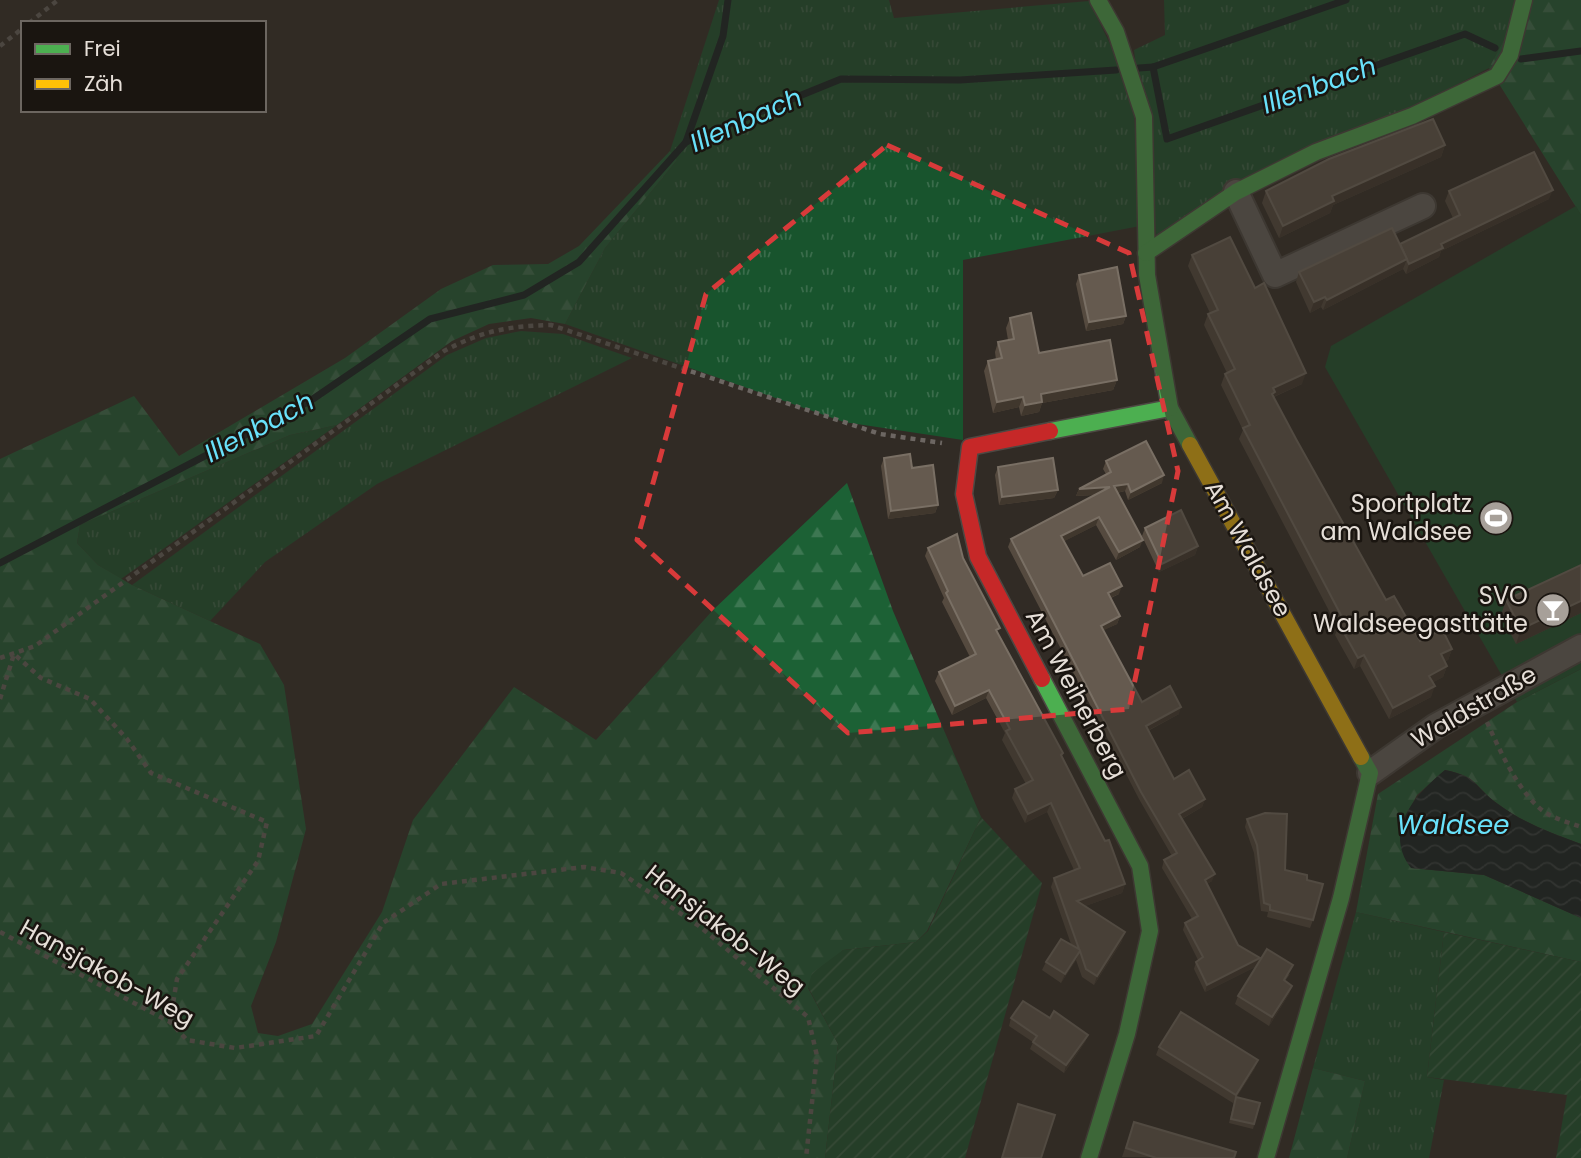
<svg xmlns="http://www.w3.org/2000/svg" width="1581" height="1158" font-family="Poppins,sans-serif">
<defs>
<pattern id="grass-tufts" width="24" height="20" patternUnits="userSpaceOnUse" patternTransform="scale(1.75)"><rect width="24" height="20" fill="#18542d"/><path d="M3 7l-1-3M5 7V3M7 7l1-3M15 17l-1-3M17 17v-4M19 17l1-3" fill="none" stroke="#3a6c4b"/></pattern>
<pattern id="forest-firs" width="22" height="20" patternUnits="userSpaceOnUse" patternTransform="scale(1.75)"><rect width="22" height="20" fill="#1c6135"/><path d="M5 1l3.5 6h-7zM16 11l3.5 6h-7z" fill="#3d7752"/></pattern>
<pattern id="garden-furrows" width="10" height="10" patternUnits="userSpaceOnUse" patternTransform="scale(1.75)"><rect width="10" height="10" fill="#18542d"/><path d="M-1 1l2-2M0 10L10 0M9 11l2-2" fill="none" stroke="#3a6c4b"/></pattern>
<pattern id="water-waves" width="16" height="10" patternUnits="userSpaceOnUse" patternTransform="scale(1.75)"><rect width="16" height="10" fill="#101e20"/><path d="M0 5q4-4 8 0t8 0" fill="none" stroke="#333e40"/></pattern>
</defs>
<rect width="100%" height="100%" fill="#312b25"/>
<g fill="url(#grass-tufts)">
<polygon points="719,0 889,0 894,18 1089,1 1133,91 1140,226 963,260 963,440 844,422 565,324 605,248 677,160 670,151"/>
<polygon points="1164,0 1525,0 1489,68 1157,240 1134,50 1165,35"/>
<polygon points="521,331 563,334 632,358 377,484 265,562 210,621 132,585 447,355 486,338"/>
<polygon points="337,425 121,579 98,565 77,543 80,525 290,435"/>
<polygon points="1356,912 1444,932 1427,1077 1444,1080 1429,1158 1347,1158 1365,1081 1313,1068"/>
</g>
<g fill="url(#forest-firs)">
<polygon points="1525,0 1581,0 1581,215 1489,68"/>
<polygon points="670,151 677,160 605,248 565,324 531,318 489,324 452,341 337,425 290,435 80,525 77,543 98,565 132,585 260,644 284,685 306,829 276,942 251,1006 258,1033 278,1036 312,1024 382,912 413,820 514,687 596,740 713,610 847,483 893,611 981,817 927,931 916,942 843,950 808,988 838,1044 825,1158 0,1158 0,459 134,396 179,456 345,358 441,289 493,265 548,264 579,246"/>
<path d="M 1581,669 L 1581,844 C 1552,833 1523,823 1498,804 C 1473,786 1480,777 1445,770 L 1417,795 L 1401,825 L 1411,868 L 1484,875 L 1581,918 L 1581,962 L 1356,912 L 1378,794 L 1517,702 Z"/>
<polygon points="1313,1068 1365,1081 1347,1158 1289,1158"/>
</g>
<g fill="url(#garden-furrows)">
<polygon points="981,817 1042,883 965,1158 825,1158 838,1044 808,987 812,973 843,950 916,942 928,931"/>
<polygon points="1444,932 1581,962 1581,1158 1556,1158 1567,1095 1427,1077"/>
</g>
<polygon fill="#18542d" points="1576,206 1581,215 1581,669 1517,702 1325,367 1331,346"/>
<path fill="url(#water-waves)" d="M 1445,770 C 1479,777 1473,786 1498,804 C 1523,823 1552,833 1581,844 L 1581,918 L 1484,875 L 1411,868 C 1382,830 1416,794 1445,770 Z"/>
<g fill="none" stroke-linecap="round" stroke-linejoin="round">
<g stroke="#101e20" stroke-width="7">
<polyline points="1521,59 1581,51"/>
<polyline points="1153,67 1346,0"/>
<polyline points="1139,68 1153,67 1167,139 1465,34 1495,48"/>
<polyline points="686,142 723,36 728,0"/>
<polyline points="0,563 310,401 430,319 524,295 579,262 686,142 841,79 960,80 1116,70"/>
</g>
<g stroke="#4d4843" stroke-width="28">
<g id="street">
<polyline points="1236,192 1275,275 1423,206"/>
<polyline points="1370,773 1436,726 1581,647"/>
</g>
</g>
<g stroke="#4d4843" stroke-width="19">
<g id="fast">
<polyline points="1098,0 1116,32 1144,117 1147,275 1170,408 1190,445"/>
<polyline points="1146,253 1236,192 1316,152 1412,116 1497,76 1510,55 1524,0"/>
<polyline points="1050,431 1170,408"/>
<polyline points="1042,679 1140,866 1150,931 1127,1034 1089,1158"/>
<polyline points="1266,1158 1341,898 1370,773 1361,757"/>
</g>
</g>
<g stroke="#4d4843" stroke-width="19">
<polyline id="slow" points="1190,445 1361,757"/>
</g>
<g stroke="#4d4843" stroke-width="19">
<polyline id="jam" points="1042,679 978,557 964,494 970,447 1050,431"/>
</g>
<g stroke="#6c6662" stroke-width="4.5" stroke-dasharray="5 5" stroke-linecap="butt">
<polyline points="29,23 58,0"/>
<polyline points="0,46 23,28"/>
<path d="M 0,658 L 35,646 L 444,351 C 482,331 508,326 551,325 L 880,434 L 942,443"/>
<polyline points="0,699 14,654 41,678 90,699 127,739 151,773 267,822 258,861 177,979 170,1022"/>
<path d="M 1487,722 C 1499,749 1520,796 1546,813 C 1556,819 1570,823 1581,827"/>
<polyline points="0,932 170,1022 187,1040 235,1048 316,1036 383,923 441,884 584,867 621,873 699,926 808,1017 817,1056 806,1158"/>
</g>
<use href="#street" stroke="#6c6763" stroke-width="24"/>
<use href="#fast" stroke="#4caf50" stroke-width="16"/>
<use href="#slow" stroke="#ffc107" stroke-width="16"/>
<use href="#jam" stroke="#c62828" stroke-width="16"/>
</g>
<g fill="#554a3f">
<polygon points="1445,145 1441,157 1333,205 1330,213 1279,238 1262,203 1266,191"/>
<polygon points="1449,191 1549,199 1441,251 1439,257 1406,274 1403,269 1323,310 1321,307 1310,313 1296,282 1299,272 1400,244 1453,218 1445,201"/>
<polygon points="1192,255 1255,288 1302,384 1274,397 1296,439 1386,600 1420,641 1452,649 1448,660 1445,661 1447,666 1443,677 1433,682 1431,697 1389,719 1360,666 1354,669 1335,635 1338,628 1239,439 1243,430 1221,385 1225,374 1227,373 1204,325 1208,314 1210,313 1188,266"/>
<polygon points="1079,275 1126,316 1123,324 1086,331 1076,284"/>
<polygon points="1010,318 1039,353 1117,380 1113,390 1042,403 1039,412 1021,416 1019,407 993,413 984,371 988,361 996,360 995,352 998,342 1008,340 1006,328"/>
<polygon points="884,458 912,468 938,505 935,513 888,519 881,466"/>
<polygon points="1106,461 1162,483 1128,500 1125,491 1117,493 1140,547 1116,560 1096,525 1064,541 1083,576 1119,594 1111,598 1120,616 1117,624 1103,630 1142,702 1179,714 1148,731 1174,779 1205,799 1202,807 1182,819 1212,881 1207,884 1238,945 1260,958 1257,966 1205,992 1194,969 1196,962 1198,960 1183,930 1185,923 1192,919 1162,868 1164,860 1172,856 1139,799 1008,547 1011,539 1094,495 1076,496 1079,489 1106,474 1103,469"/>
<polygon points="998,467 1058,490 1054,498 999,505 995,475"/>
<polygon points="1145,528 1198,546 1195,555 1159,572 1142,536"/>
<polygon points="928,548 963,558 998,633 1062,757 1125,884 1122,893 1085,906 1122,941 1094,985 1082,977 1076,960 1061,983 1042,970 1046,962 1071,944 1051,887 1054,878 1074,870 1047,812 1025,823 1012,798 1015,789 1026,784 1002,740 1005,733 986,698 952,715 935,681 939,672 970,657 942,602 944,598 925,556"/>
<polygon points="1581,565 1581,613 1516,644 1501,615 1506,600"/>
<polygon points="1247,819 1285,870 1307,880 1313,920 1310,928 1267,917 1268,912 1261,911 1254,853 1245,827"/>
<polygon points="1290,974 1285,981 1292,986 1289,994 1269,1026 1235,1004 1238,996"/>
<polygon points="1011,1018 1050,1018 1088,1035 1085,1042 1064,1073 1030,1049 1033,1042 1009,1026"/>
<polygon points="1159,1047 1255,1068 1236,1098 1260,1103 1253,1129 1229,1123 1234,1102 1233,1103 1156,1055"/>
<polygon points="1134,1122 1234,1158 1122,1157"/>
</g>
<g fill="#40372d">
<polygon points="1445,145 1441,157 1333,205 1330,213 1279,238 1283,226 1332,196"/>
<polygon points="1553,190 1549,199 1441,251 1439,257 1406,274 1409,264 1441,244"/>
<polygon points="1407,259 1403,269 1323,310 1327,300"/>
<polygon points="1325,297 1321,307 1310,313 1314,302"/>
<polygon points="1126,316 1123,324 1086,331 1089,322"/>
<polygon points="1306,373 1302,384 1273,397 1268,405 1273,388"/>
<polygon points="1117,380 1113,390 1042,403 1039,412 1021,416 1025,405 1041,394"/>
<polygon points="1023,397 1019,407 993,413 997,402"/>
<polygon points="1164,475 1162,483 1128,500 1131,492"/>
<polygon points="1128,484 1125,491 1111,494 1114,486"/>
<polygon points="1110,487 1107,494 1076,496 1079,489"/>
<polygon points="1058,490 1054,498 999,505 1002,497"/>
<polygon points="938,505 935,513 888,519 891,511"/>
<polygon points="1099,517 1096,525 1059,544 1061,536"/>
<polygon points="1143,540 1140,547 1116,560 1119,552"/>
<polygon points="1198,546 1195,555 1159,572 1162,564"/>
<polygon points="1122,586 1119,594 1105,600 1108,593"/>
<polygon points="1581,601 1581,613 1516,644 1521,629"/>
<polygon points="1120,616 1117,624 1098,633 1101,626"/>
<polygon points="1452,649 1448,660 1437,665 1441,654"/>
<polygon points="1364,655 1360,666 1354,669 1358,658"/>
<polygon points="1447,666 1443,677 1425,687 1429,676"/>
<polygon points="1435,686 1431,697 1389,719 1393,708"/>
<polygon points="989,690 986,698 952,715 955,706"/>
<polygon points="1181,707 1179,714 1143,733 1146,726"/>
<polygon points="1205,799 1202,807 1176,822 1179,814"/>
<polygon points="1051,803 1047,812 1025,823 1028,814"/>
<polygon points="1215,874 1212,881 1202,887 1205,880"/>
<polygon points="1125,884 1122,893 1074,910 1077,901"/>
<polygon points="1125,932 1122,941 1094,985 1097,976"/>
<polygon points="1080,951 1076,960 1061,983 1065,974"/>
<polygon points="1260,958 1257,966 1205,992 1207,985"/>
<polygon points="1292,986 1289,994 1269,1026 1272,1017"/>
<polygon points="1088,1035 1085,1042 1064,1073 1066,1065"/>
<polygon points="1258,1060 1255,1068 1233,1103 1236,1095"/>
</g>
<g fill="#655a4f" stroke="#796f64" stroke-width="2">
<polygon points="1433,119 1445,145 1332,196 1334,201 1283,226 1266,191 1329,159"/>
<polygon points="1534,152 1553,190 1441,244 1443,248 1409,264 1400,244 1460,215 1449,191"/>
<polygon points="1392,228 1407,259 1327,300 1325,297 1314,302 1299,272"/>
<polygon points="1230,237 1255,288 1264,283 1306,373 1273,388 1275,392 1272,394 1296,439 1386,600 1394,596 1420,641 1442,629 1452,649 1441,654 1447,666 1429,676 1435,686 1393,708 1364,655 1358,658 1339,624 1344,621 1243,428 1250,425 1225,374 1235,369 1208,314 1218,310 1192,255"/>
<polygon points="1117,267 1126,316 1089,322 1079,275"/>
<polygon points="1031,313 1039,353 1110,340 1117,380 1041,394 1042,402 1025,405 1023,397 997,402 988,361 1002,358 998,342 1014,339 1010,318"/>
<polygon points="1146,441 1164,475 1131,492 1128,484 1114,486 1143,540 1119,552 1099,517 1061,536 1083,576 1110,563 1122,586 1108,593 1120,616 1101,626 1142,702 1170,686 1181,707 1146,726 1174,779 1189,770 1205,799 1179,814 1215,874 1205,880 1238,945 1260,958 1207,985 1196,962 1203,957 1185,923 1198,916 1164,860 1177,853 1141,792 1011,539 1110,487 1079,489 1111,472 1106,461"/>
<polygon points="910,454 912,468 933,465 938,505 891,511 884,458"/>
<polygon points="1053,458 1058,490 1002,497 998,467"/>
<polygon points="1181,510 1198,546 1162,564 1145,528"/>
<polygon points="957,534 963,558 1000,628 996,630 1063,753 1061,755 1105,841 1109,840 1125,884 1077,901 1125,932 1097,976 1086,969 1080,951 1065,974 1046,962 1061,939 1079,949 1054,878 1080,868 1051,803 1028,814 1015,789 1033,780 1006,731 1010,729 989,690 955,706 939,672 976,654 946,593 948,591 928,548"/>
<polygon points="1581,565 1581,601 1521,629 1506,600"/>
<polygon points="1265,813 1287,814 1285,870 1307,875 1307,880 1323,884 1313,920 1270,910 1270,905 1264,903 1257,845 1247,819"/>
<polygon points="1267,949 1293,965 1284,980 1292,986 1272,1017 1238,996"/>
<polygon points="1023,1001 1050,1018 1054,1011 1088,1035 1066,1065 1033,1042 1037,1036 1011,1018"/>
<polygon points="1181,1012 1258,1060 1236,1095 1159,1047"/>
<polygon points="1236,1097 1260,1103 1254,1124 1231,1119"/>
<polygon points="1018,1104 1055,1115 1041,1158 1002,1158"/>
<polygon points="1134,1122 1236,1152 1234,1158 1156,1158 1126,1148"/>
</g>
<path d="M0 0H1581V1158H0ZM 887,145 L 1129,253 L 1178,471 L 1129,709 L 848,733 L 637,540 L 706,294 Z" fill="#312b25" fill-opacity=".55" fill-rule="evenodd"/>
<path fill="none" stroke="#d83a3a" stroke-width="5" stroke-dasharray="14 9" stroke-linejoin="round" d="M 887,145 L 1129,253 L 1178,471 L 1129,709 L 848,733 L 637,540 L 706,294 Z"/>
<defs>
<g id="stadium-disc" transform="scale(1.75)"><circle r="9.5" fill="#a7a099" stroke="#1a1510"/><path d="M0-5a6.5 5 0 1 0 0 10a6.5 5 0 1 0 0-10ZM-3.5-1.8h7v3.6h-7Z" fill="#fff"/></g>
<g id="bar-disc" transform="scale(1.75)"><circle r="9.5" fill="#a7a099" stroke="#1a1510"/><path d="M-6-5H6L.8 .8V4.5H3.5V6h-7V4.5H-.8V.8Z" fill="#fff"/></g>
</defs>
<g fill-rule="evenodd">
<use href="#stadium-disc" x="1496" y="518"/>
<use href="#bar-disc" x="1553" y="610"/>
</g>
<g text-anchor="middle" stroke-width="5" stroke-linejoin="round" paint-order="stroke">
<g font-size="24" fill="#e6dfd8" stroke="#1a1510" text-anchor="end">
<text x="1472" y="512">Sportplatz<tspan x="1472" dy="28">am Waldsee</tspan></text>
<text x="1528" y="604">SVO<tspan x="1528" dy="28">Waldseegasttätte</tspan></text>
</g>
<g font-size="24" fill="#e6dfd8" stroke="#1a1510">
<text transform="translate(1248 549) rotate(61)" y="8">Am Waldsee</text>
<text transform="translate(1076 694) rotate(62)" y="8">Am Weiherberg</text>
<text transform="translate(1474 707) rotate(-30)" y="8">Waldstraße</text>
<text transform="translate(725 930) rotate(38)" y="8">Hansjakob-Weg</text>
<text transform="translate(107 973) rotate(29)" y="8">Hansjakob-Weg</text>
</g>
<g font-size="26" font-style="italic" fill="#69e1fa" stroke="#1a1510">
<text transform="translate(1319 85) rotate(-20)" y="9">Illenbach</text>
<text transform="translate(746 120) rotate(-24)" y="9">Illenbach</text>
<text transform="translate(259 427) rotate(-28)" y="9">Illenbach</text>
<text x="1453" y="834">Waldsee</text>
</g>
</g>
<rect x="21" y="21" width="245" height="91" fill="#1a1510" stroke="#6c6660" stroke-width="2"/>
<rect x="35" y="44" width="35" height="10" fill="#4caf50" stroke="#6c6660" stroke-width="2"/>
<text x="84" y="56" font-size="21" fill="#e6dfd8">Frei</text>
<rect x="35" y="79" width="35" height="10" fill="#ffc107" stroke="#6c6660" stroke-width="2"/>
<text x="84" y="91" font-size="21" fill="#e6dfd8">Zäh</text>
</svg>
